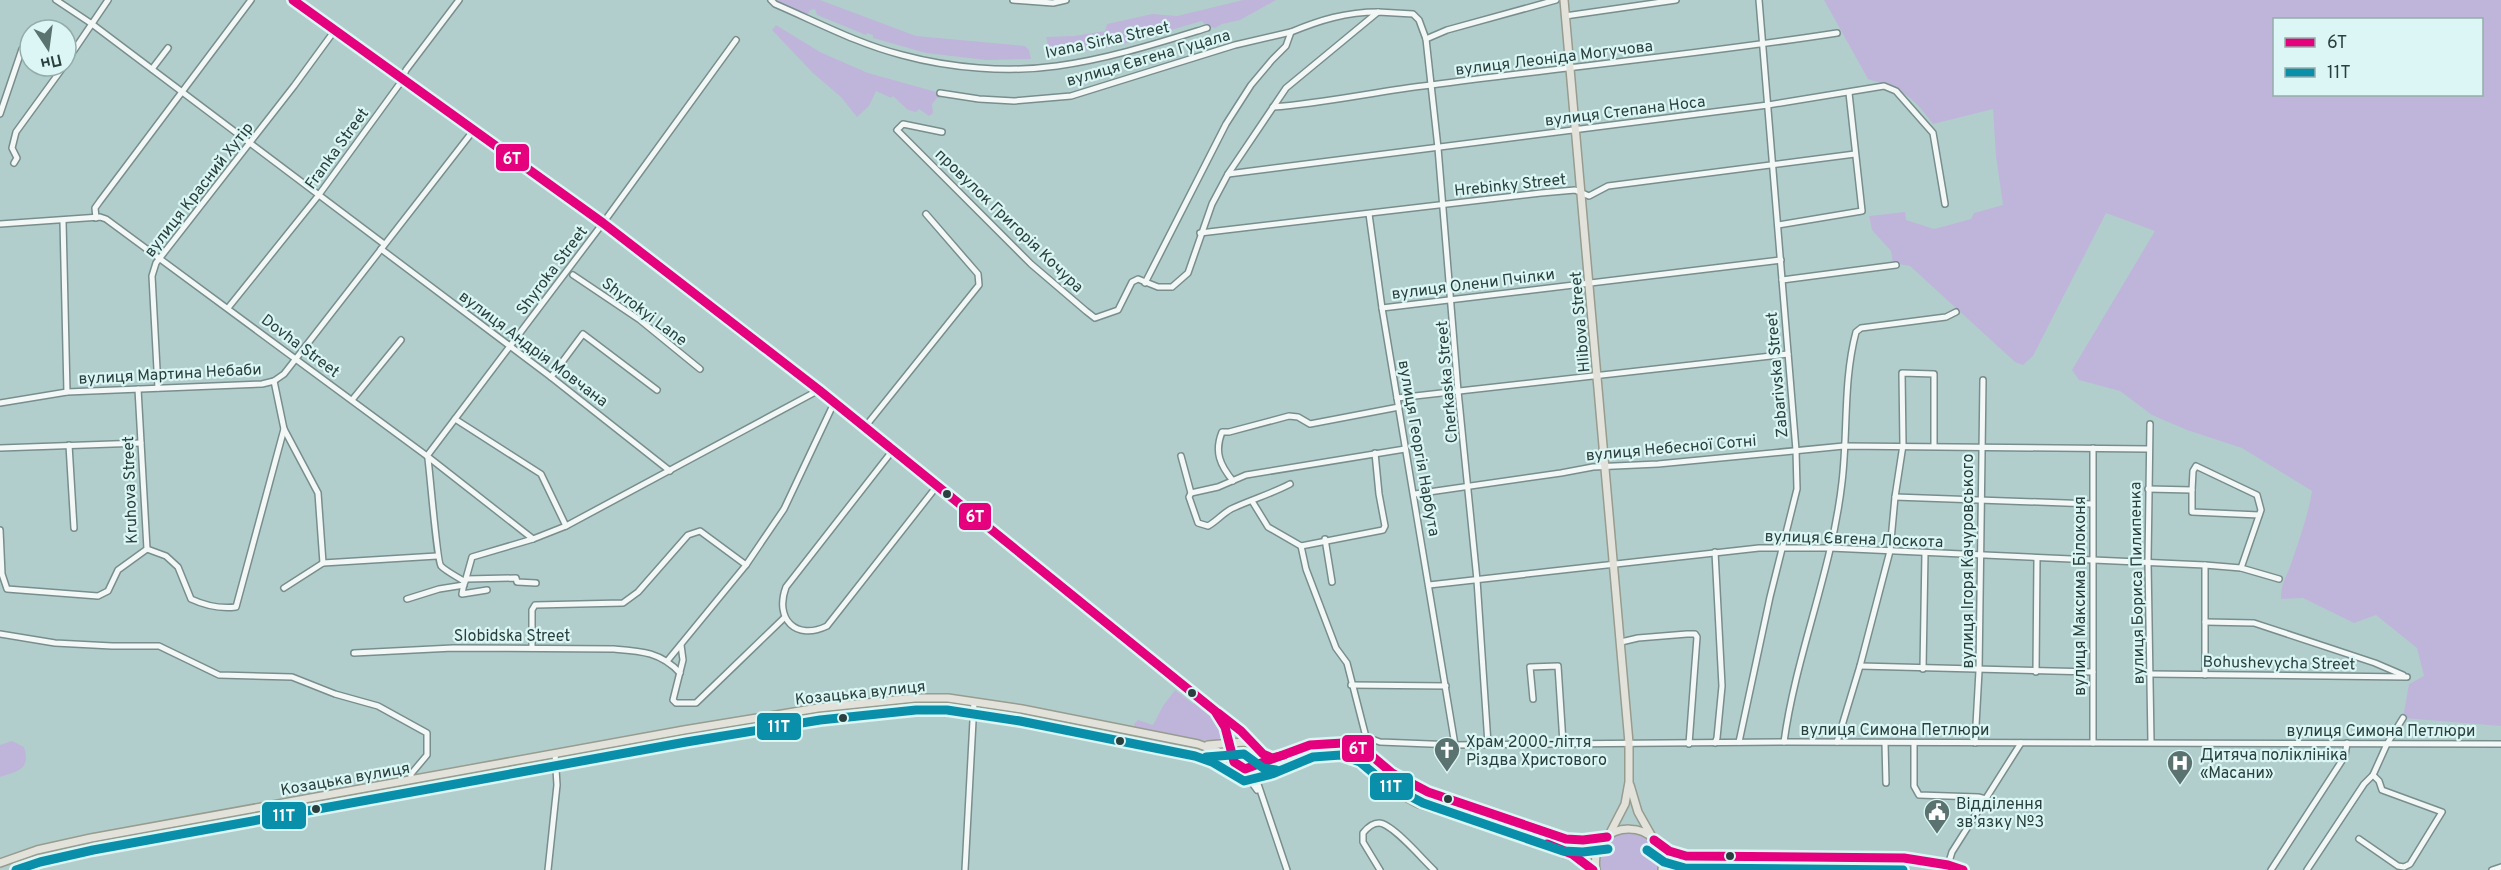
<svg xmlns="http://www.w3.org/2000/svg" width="2501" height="870" font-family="Overpass,sans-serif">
<rect width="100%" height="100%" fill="#b2cecc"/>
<g fill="#bfb5da" fill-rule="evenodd">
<polygon points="775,0 820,0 916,36 1025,46 1029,50 1031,59 986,60 926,53 873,38 873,35 867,33 866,35 817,15 815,9 810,10 808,14 798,13"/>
<polygon points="1243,0 1276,0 1240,20 1222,24 1215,28 1206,26 1202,21 1119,45 1054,56 1049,49 1046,37 1074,36 1105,31 1107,24 1152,14 1177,16"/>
<path d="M 1824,0 L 2501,0 L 2501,726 L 2403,718 L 2409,684 L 2424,676 L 2417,648 L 2376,615 L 2354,623 L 2303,598 L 2281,599 C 2281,583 2286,578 2291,564 C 2299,540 2308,516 2312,491 L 2242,448 L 2187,430 L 2152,415 L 2120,391 L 2079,380 L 2072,370 L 2155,231 L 2106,213 L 2033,356 L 2023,365 L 2015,362 L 1910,266 L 1893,263 L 1891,251 L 1872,230 L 1869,216 L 1905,212 L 1906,220 L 1934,229 L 1971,219 L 1974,213 L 2003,205 L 1996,156 L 1993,109 L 1933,124 C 1911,94 1902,90 1868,79 ZM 2274,20 L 2482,20 L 2482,94 L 2274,94 Z"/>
<polygon points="776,25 820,52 868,73 940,93 941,98 937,98 932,104 933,113 929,116 919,109 916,112 908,110 893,96 891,98 876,91 869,106 857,117 841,97 813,73 772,30"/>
<path d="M 1175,690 L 1193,704 L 1196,702 C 1208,711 1229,722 1219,739 L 1212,742 L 1136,729 L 1134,724 L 1138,720 L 1153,725 L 1163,706 Z"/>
<polygon points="1109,733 1176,744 1176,746 1110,741 1106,737"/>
<path d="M 12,741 L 24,747 C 31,770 18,771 0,777 L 0,745 Z"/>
<path d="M 1632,832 C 1651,837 1662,850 1659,870 L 1601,870 C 1597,848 1611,834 1632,832 Z"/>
</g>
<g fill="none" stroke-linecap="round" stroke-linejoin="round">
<g stroke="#788e8d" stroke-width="8">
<g id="minor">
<polyline points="56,0 92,24 384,244"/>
<path d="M 771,0 L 775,4 C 817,22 858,44 902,55 C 950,68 1007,73 1057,66 C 1108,59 1158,43 1207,28"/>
<polyline points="1013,0 1053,3 1066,0"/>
<polyline points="1565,16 1676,0"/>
<polyline points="1426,39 1447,30 1556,0"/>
<polyline points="66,62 108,0"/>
<polyline points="152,69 168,48"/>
<polyline points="940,93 979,99 1014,101 1071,96 1235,45 1291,32"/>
<path d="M 1273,107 C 1326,103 1378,91 1431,85 C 1566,67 1702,54 1837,33"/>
<polyline points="0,114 22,49 30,51"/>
<polyline points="942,132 903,124 897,130 1031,264 1086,311 1095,318 1118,310 1132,282 1138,279 1158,287 1172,287 1188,273 1212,204 1228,174 1286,88 1378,12 1413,14 1419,20 1426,39 1438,148 1458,391 1477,580 1488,744"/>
<polyline points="14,163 17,158 12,148 16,132 64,66"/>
<polyline points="1228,174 1768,105 1884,86 1896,91 1933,133 1945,204"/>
<polyline points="1369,214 1382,308 1455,745"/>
<polyline points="96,218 95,208 100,201 251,0"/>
<polyline points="63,221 67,392"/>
<polyline points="0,224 100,217 106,219 427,456 533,539 566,526 819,390"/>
<polyline points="1778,225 1862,211 1849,93"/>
<polyline points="1200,233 1541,193 1575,190 1589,196 1608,186 1855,154"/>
<polyline points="381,249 551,377 670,471"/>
<polyline points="573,275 640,320 700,369"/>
<polyline points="1782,280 1896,265"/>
<path d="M 1145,283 L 1226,124 L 1251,85 L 1272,60 L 1286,46 L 1291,32 C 1320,20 1346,12 1378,12"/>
<polyline points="228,308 318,196 401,82 406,70 459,0"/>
<polyline points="1382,308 1781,260"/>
<polyline points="551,377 583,334 657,390"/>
<polyline points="274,381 284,429 318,493 323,563"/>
<polyline points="158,388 152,276 156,263 294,86 335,30"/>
<polyline points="1397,398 1788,354"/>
<polyline points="352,400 401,340"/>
<polyline points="0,403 67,392 262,384 274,381 284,374 473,131"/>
<polyline points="455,419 541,474 566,526"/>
<polyline points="2150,424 2148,562 2151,742"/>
<polyline points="865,427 979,285 978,274 926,214"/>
<polyline points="69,445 74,528"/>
<polyline points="0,448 141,443"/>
<path d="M 893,450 L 786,587 C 774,619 796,641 827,626 L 937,486"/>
<polyline points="427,456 606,219 736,40"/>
<polyline points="1181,456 1191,493 1218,487 1246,475 1405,449"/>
<path d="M 428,459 C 430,473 437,562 441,566 C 447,572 458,577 465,582 L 472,557 L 533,539"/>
<path d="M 1233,481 C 1220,465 1214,452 1222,432 L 1229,432 L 1289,416 L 1298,417 L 1310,424 L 1399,407"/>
<polyline points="2148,489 2192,490 2193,471 2196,466 2257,495 2261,510 2241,568"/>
<polyline points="2192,490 2192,512 2259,515"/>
<path d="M 1191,493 L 1189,497 L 1198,523 L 1208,526 C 1217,521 1222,514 1231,509 C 1250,500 1271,494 1290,484"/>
<polyline points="1415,494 1561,473 1593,467 1658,464 1844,446 2148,449"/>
<polyline points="1895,497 2092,504"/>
<polyline points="1252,501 1268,527 1301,546 1383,530 1385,526 1379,494 1375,453"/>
<polyline points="0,530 2,574 7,589 98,596 108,591 118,570 147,549 138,389"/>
<polyline points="1325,539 1332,582"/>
<polyline points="1301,546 1306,569 1336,648 1347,663 1366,737 1380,742 1455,745 1784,742 2501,744"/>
<path d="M 147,549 L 166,556 L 178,567 L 191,599 C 206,606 219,609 236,607 L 284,429"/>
<polyline points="1715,552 1722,686 1717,738 1715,743"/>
<polyline points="2205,565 2205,675"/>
<polyline points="466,579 516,578 517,582 536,583"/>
<polyline points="464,583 462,594 487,590"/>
<polyline points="1429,585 1759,548 1830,548 2205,565 2241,568 2279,579"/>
<polyline points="284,588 323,563 437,556"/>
<polyline points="407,599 439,589 464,585"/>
<polyline points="2205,622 2254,623 2375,663 2403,675"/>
<polyline points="0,634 55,643 112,646 159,646 219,675 292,677 335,694 378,706 427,733 427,755 411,774 411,779"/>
<polyline points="1621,642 1638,638 1687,634 1695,634 1697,637 1689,744"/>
<polyline points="681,645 683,660 673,700 676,703 696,703 784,618"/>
<polyline points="532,648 532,610 535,605 623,603 638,592 688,535 700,531 746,565"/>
<path d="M 354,653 L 453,648 L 614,649 C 641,651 661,652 680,673"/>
<polyline points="668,660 746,565 784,509 834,403"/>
<polyline points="1860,666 2093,672"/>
<polyline points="1923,669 1925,553"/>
<polyline points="2036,672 2037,558"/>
<polyline points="2150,674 2407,677"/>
<polyline points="1351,685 1446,686"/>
<polyline points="1533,699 1530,667 1558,666 1563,743"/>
<polyline points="1739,742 1770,597 1797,489 1796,450 1759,0"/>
<path d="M 1784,742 C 1796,654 1832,571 1842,482 C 1848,432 1843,381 1856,332 L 1861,328 L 1946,317 L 1956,312"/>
<polyline points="1837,742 1860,666 1890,551 1895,497 1903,445 1902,373 1934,374 1934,445"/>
<polyline points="1885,743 1886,783"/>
<polyline points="1914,743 1914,786 1919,795 1978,797 1986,799"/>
<polyline points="1975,743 1979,671 1983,380"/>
<polyline points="2093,743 2093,448"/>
<polyline points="1259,760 1258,784 1287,870"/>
<polyline points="1241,768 1257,790"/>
<polyline points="2359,839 2398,866 2404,867 2410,864 2442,812 2382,790 2379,781 2373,775"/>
<polyline points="1658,843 1669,851 1686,856 1904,858 1948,865 1963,870"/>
<polyline points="1948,865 1952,852 2021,743"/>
<polyline points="548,870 557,785 555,753"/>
<polyline points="965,870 974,702"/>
<path d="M 1380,870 L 1363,842 L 1363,833 C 1367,828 1372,823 1379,823 C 1392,823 1423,860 1434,870"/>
<polyline points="1682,870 1732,869 1778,859"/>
<polyline points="2271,870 2345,756 2347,743"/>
<polyline points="2307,870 2364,784 2373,775 2387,744 2403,718"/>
<polyline points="2492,870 2501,867"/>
</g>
</g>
<g stroke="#979c8f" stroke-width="10">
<g id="major">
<polyline points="293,0 603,223 819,390 1215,711 1225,727 1234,762 1245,769 1257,766 1310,745 1343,743 1366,751 1392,773 1428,792 1566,839 1583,840 1607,837"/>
<polyline points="1564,0 1629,743 1629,782 1625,804 1609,835"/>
<path d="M 1219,714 C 1235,724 1261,757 1275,758"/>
<polyline points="1208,745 1244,742 1253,744"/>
<path d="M 1300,751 C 1355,742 1375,784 1419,804 L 1563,849 L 1583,861 L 1593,870"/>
<polyline points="1630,785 1638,812 1651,835"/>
<polyline points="0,863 37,850 91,838 684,730 818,708 915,698 948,698 1022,709 1198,744 1217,751 1234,762"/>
<path d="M 1596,870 C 1588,815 1670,816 1662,870"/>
</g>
</g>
<use href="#minor" stroke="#f3f8f7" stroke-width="5"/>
<use href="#major" stroke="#e3e2da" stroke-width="7"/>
<g stroke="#dbf6f4" stroke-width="14">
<g id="bus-1">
<polyline points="293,0 603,223 819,390 1215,711 1225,727 1234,762 1245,769 1310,745 1343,743 1366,751 1392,773 1428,792 1566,839 1583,840 1607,837"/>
<polyline points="1218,713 1241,731 1263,754 1272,758 1284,755"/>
<polyline points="1654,840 1669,851 1686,856 1904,858 1948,865 1963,870"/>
<polyline points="1547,844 1572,854 1593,870"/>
</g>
</g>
<g stroke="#dbf6f4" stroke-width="14">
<g id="bus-2">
<polyline points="1206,757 1244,754 1263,768 1276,770"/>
<polyline points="1647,850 1664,862 1685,868 1903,870"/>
<polyline points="16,870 40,862 93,850 686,742 820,720 916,710 947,710 1020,721 1195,756 1212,762 1244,781 1272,774 1313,757 1341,755 1360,762 1385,783 1423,803 1563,851 1583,852 1608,849"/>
</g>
</g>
<use href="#bus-1" stroke="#e5007d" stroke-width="9"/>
<use href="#bus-2" stroke="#0a8faa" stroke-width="9"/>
</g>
<defs>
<g id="church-pin" transform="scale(1.35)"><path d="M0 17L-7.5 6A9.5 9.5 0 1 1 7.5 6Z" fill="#5a7270" stroke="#dbf6f4"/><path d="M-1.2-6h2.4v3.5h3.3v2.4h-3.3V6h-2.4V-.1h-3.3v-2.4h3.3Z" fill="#fff"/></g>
<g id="hospital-pin" transform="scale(1.35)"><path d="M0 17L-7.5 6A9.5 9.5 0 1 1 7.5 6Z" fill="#5a7270" stroke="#dbf6f4"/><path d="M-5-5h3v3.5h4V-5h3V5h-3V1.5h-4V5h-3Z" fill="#fff"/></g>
<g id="civic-pin" transform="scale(1.35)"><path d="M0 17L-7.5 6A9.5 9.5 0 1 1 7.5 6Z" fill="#5a7270" stroke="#dbf6f4"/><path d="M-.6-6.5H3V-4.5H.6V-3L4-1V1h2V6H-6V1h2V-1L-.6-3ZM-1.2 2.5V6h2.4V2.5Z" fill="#fff"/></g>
</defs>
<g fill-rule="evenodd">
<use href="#church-pin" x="1447" y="750"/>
<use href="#hospital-pin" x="2180" y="763"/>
<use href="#civic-pin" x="1937" y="812"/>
</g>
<g fill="#2a403e" stroke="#dbf6f4" stroke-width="2">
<circle cx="947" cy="494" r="5"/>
<circle cx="1192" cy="693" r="5"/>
<circle cx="843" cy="718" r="5"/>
<circle cx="1120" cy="741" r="5"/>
<circle cx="1448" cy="799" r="5"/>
<circle cx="316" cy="809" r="5"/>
<circle cx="1730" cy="856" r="5"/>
</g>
<g text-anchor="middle" stroke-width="4.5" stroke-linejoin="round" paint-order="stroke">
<g font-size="16" fill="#2a403e" stroke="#dbf6f4">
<text transform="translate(1107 39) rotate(-12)" y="6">Ivana Sirka Street</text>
<text transform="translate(1148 57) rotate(-16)" y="6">вулиця Євгена Гуцала</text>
<text transform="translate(1554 57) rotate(-7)" y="6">вулиця Леоніда Могучова</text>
<text transform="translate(1625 110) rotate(-7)" y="6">вулиця Степана Носа</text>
<text transform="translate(336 148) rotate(-54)" y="6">Franka Street</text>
<text transform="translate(1510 184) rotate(-6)" y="6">Hrebinky Street</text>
<text transform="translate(198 189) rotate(-52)" y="6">вулиця Красний Хутір</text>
<text transform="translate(1010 220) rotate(44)" y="6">провулок Григорія Кочура</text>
<text transform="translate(551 270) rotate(-53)" y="6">Shyroka Street</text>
<text transform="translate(1473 283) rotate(-7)" y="6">вулиця Олени Пчілки</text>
<text transform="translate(645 311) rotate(37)" y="6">Shyrokyi Lane</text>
<text transform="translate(1579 322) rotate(-95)" y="6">Hlibova Street</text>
<text transform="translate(301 345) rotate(37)" y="6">Dovha Street</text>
<text transform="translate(534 348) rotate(37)" y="6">вулиця Андрія Мовчана</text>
<text transform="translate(170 373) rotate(-3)" y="6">вулиця Мартина Небаби</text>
<text transform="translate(1776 375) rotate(-95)" y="6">Zabarivska Street</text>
<text transform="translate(1446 382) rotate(-95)" y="6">Cherkaska Street</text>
<text transform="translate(1671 447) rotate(-5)" y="6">вулиця Небесної Сотні</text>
<text transform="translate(1420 448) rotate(80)" y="6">вулиця Георгія Нарбута</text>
<text transform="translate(129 490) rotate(-92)" y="6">Kruhova Street</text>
<text transform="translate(1854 538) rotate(2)" y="6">вулиця Євгена Лоскота</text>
<text transform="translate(1967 561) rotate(-90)" y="6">вулиця Ігоря Качуровського</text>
<text transform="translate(2136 583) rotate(-91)" y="6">вулиця Бориса Пилипенка</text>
<text transform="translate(2079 596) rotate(-90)" y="6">вулиця Максима Білоконя</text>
<text x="512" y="641">Slobidska Street</text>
<text transform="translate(2279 662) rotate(1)" y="6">Bohushevycha Street</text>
<text transform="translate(860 692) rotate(-6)" y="6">Козацька вулиця</text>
<text x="1895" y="735">вулиця Симона Петлюри</text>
<text x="2381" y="736">вулиця Симона Петлюри</text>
<text transform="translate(345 778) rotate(-10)" y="6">Козацька вулиця</text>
</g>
<g font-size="16" fill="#2a403e" stroke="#dbf6f4" text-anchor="start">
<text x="1466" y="747">Храм 2000-ліття<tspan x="1466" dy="18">Різдва Христового</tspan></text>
<text x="2200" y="760">Дитяча поліклініка<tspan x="2200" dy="18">«Масани»</tspan></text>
<text x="1956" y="809">Відділення<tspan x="1956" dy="18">зв’язку №3</tspan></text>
</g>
</g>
<g stroke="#dbf6f4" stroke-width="2">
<rect x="495" y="143" width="35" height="29" rx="6" fill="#e5007d"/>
<rect x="958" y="502" width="34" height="29" rx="6" fill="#e5007d"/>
<rect x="756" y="712" width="46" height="29" rx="6" fill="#0a8faa"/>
<rect x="1341" y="734" width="34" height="29" rx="6" fill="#e5007d"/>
<rect x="1369" y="772" width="45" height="29" rx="6" fill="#0a8faa"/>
<rect x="261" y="801" width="46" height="29" rx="6" fill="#0a8faa"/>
</g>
<g font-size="16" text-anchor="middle" font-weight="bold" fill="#fff">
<text x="512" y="164">6Т</text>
<text x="975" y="522">6Т</text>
<text x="779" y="732">11Т</text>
<text x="1358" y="754">6Т</text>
<text x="1391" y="792">11Т</text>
<text x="284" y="821">11Т</text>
</g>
<rect x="2273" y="18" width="210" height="78" fill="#dbf6f4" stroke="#94adab" stroke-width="1.5"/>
<rect x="2285" y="38" width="30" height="9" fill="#e5007d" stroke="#94adab" stroke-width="1.5"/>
<text x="2327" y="48" font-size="18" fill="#2a403e">6Т</text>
<rect x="2285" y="68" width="30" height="9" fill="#0a8faa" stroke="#94adab" stroke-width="1.5"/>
<text x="2327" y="78" font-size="18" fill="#2a403e">11Т</text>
<g transform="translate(48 48) rotate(167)"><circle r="28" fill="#dbf6f4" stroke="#94adab" stroke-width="1.5"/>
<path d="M0-4.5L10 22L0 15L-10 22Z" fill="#5a7270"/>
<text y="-9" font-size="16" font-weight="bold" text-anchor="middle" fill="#2a403e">Пн</text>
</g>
</svg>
